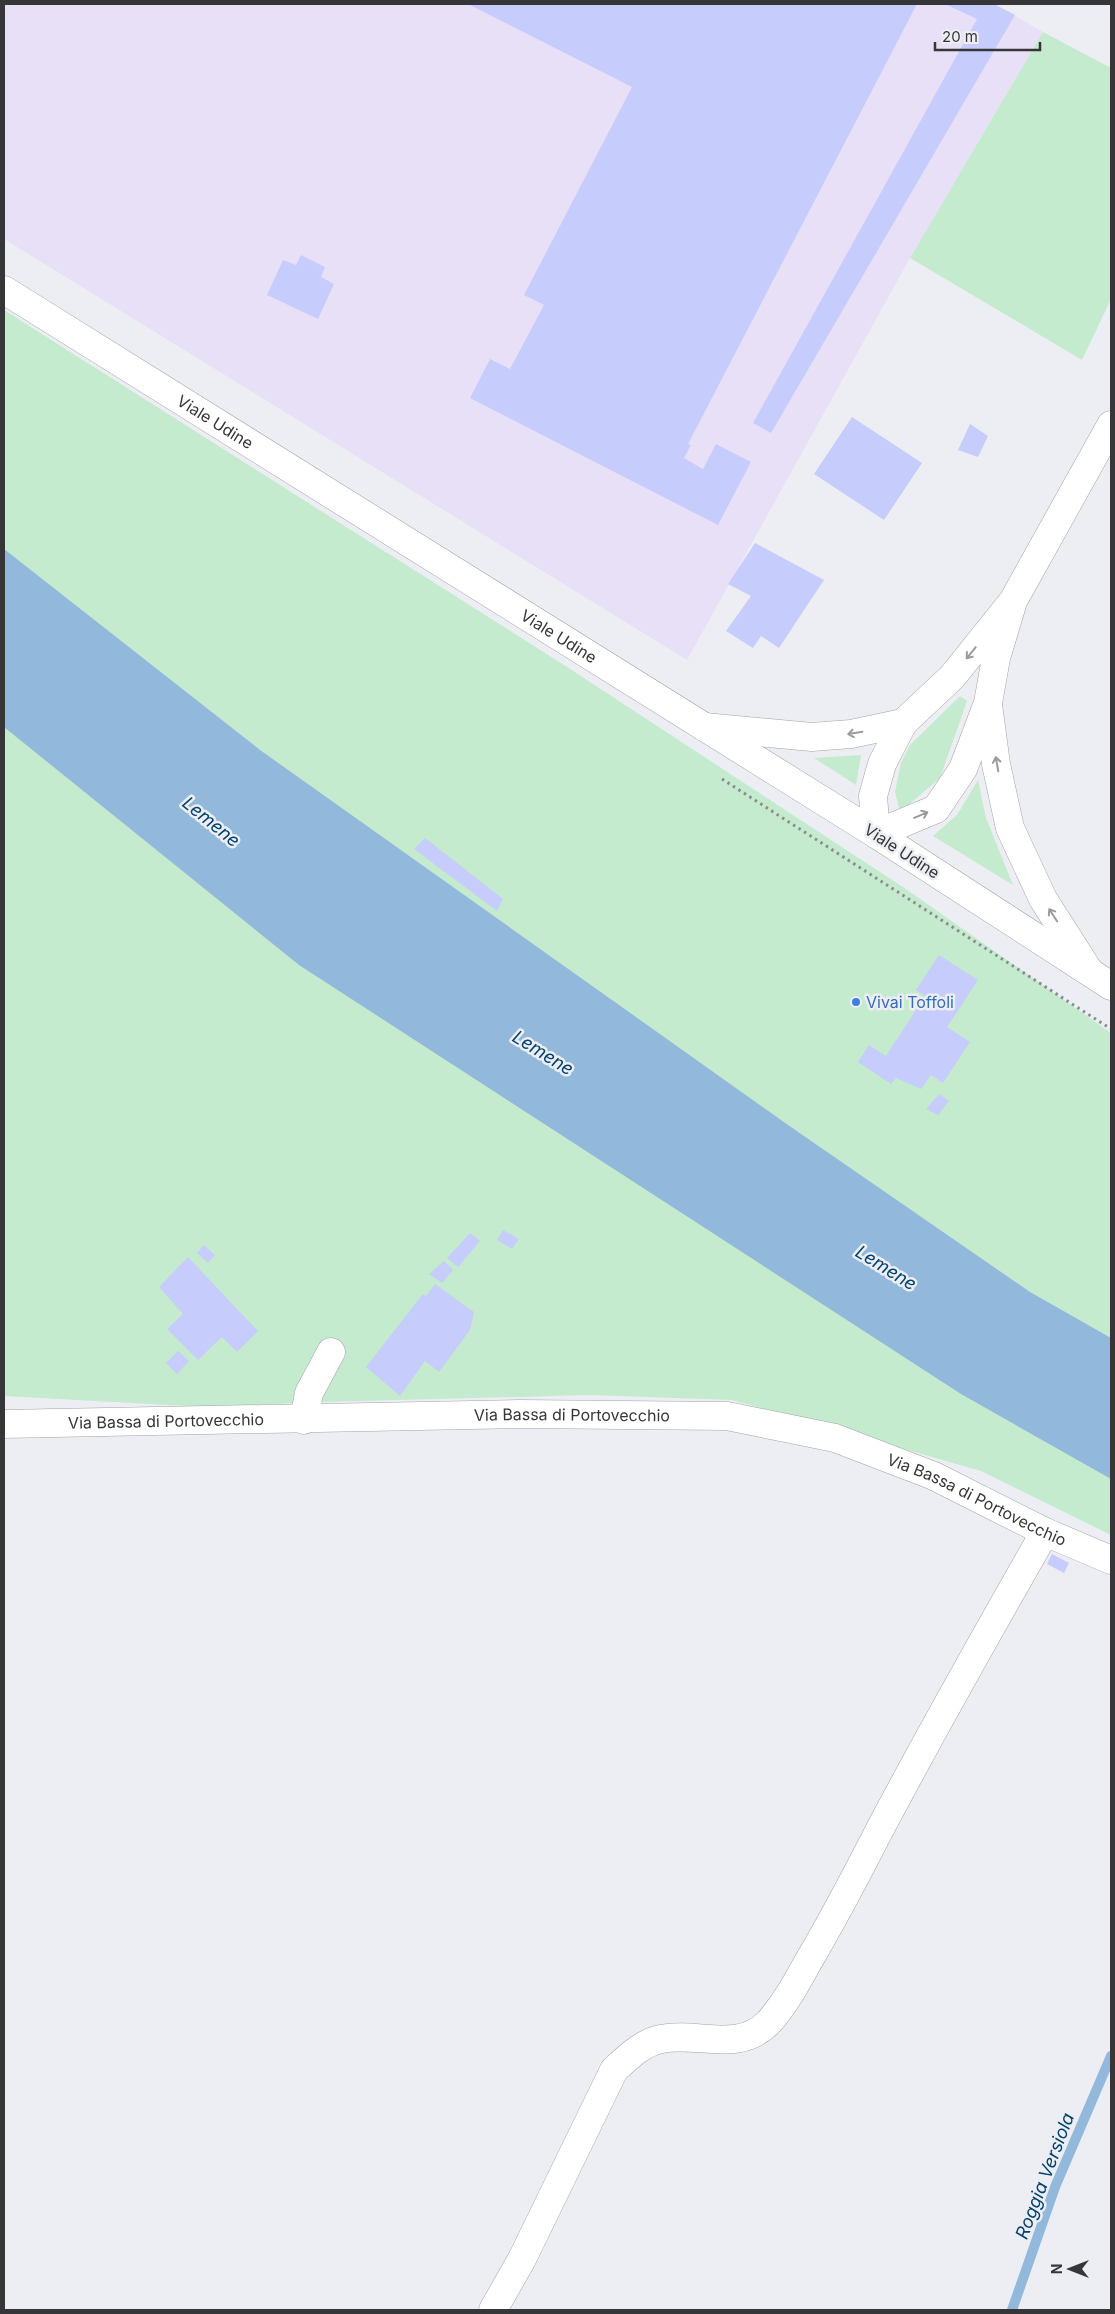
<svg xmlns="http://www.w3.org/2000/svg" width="1115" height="2314" font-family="Inter,sans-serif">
<rect width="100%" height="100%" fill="#edeef4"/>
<polygon fill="#e8e0f6" points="4,4 994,4 1043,32 910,258 687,660 4,239"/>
<g fill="#c4ebcd">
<polygon points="1043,32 1111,68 1111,299 1082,360 910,258"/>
<polygon points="4,310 564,665 906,889 1111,1033 1111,1535 981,1471 732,1400 589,1395 323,1402 204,1407 4,1396"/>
<polygon points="960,696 967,701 940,778 900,812 895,792 901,763 910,745"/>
<polygon points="861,755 856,785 814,758"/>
<polygon points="978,780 986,818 1013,885 933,836 957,815"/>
</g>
<polygon fill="#92b8dc" points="4,549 260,750 788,1125 1030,1292 1111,1338 1111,1479 961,1394 299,965 4,727"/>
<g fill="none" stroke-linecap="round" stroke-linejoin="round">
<polyline stroke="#92b8dc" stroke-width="10" points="1012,2310 1055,2187 1111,2056"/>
</g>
<g fill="#c6cdfc">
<polygon points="468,4 917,4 688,444 691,445 684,458 703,469 716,444 751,462 718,525 470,398 490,359 510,369 544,305 524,295 632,87"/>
<polygon points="945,4 994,4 1015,15 771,433 753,423 977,19"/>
<polygon points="301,255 325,267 321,277 334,284 318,319 267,295 283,260 296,265"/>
<polygon points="852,417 922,463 884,520 814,474"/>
<polygon points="970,424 988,436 978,457 958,450"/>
<polygon points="755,543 824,580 779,648 761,636 753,648 726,631 751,596 728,584"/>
<polygon points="425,838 503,899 497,911 414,849"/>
<polygon points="939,955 978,980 947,1027 970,1042 943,1083 931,1075 921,1089 896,1078 891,1084 858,1062 869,1045 886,1056 925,996 916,990"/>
<polygon points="939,1094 949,1101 938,1115 926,1109"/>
<polygon points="503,1230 519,1239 512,1249 497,1240"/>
<polygon points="470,1233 480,1241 458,1267 447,1258"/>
<polygon points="204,1245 215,1255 208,1263 197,1253"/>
<polygon points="188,1257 258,1331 237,1352 222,1337 198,1360 167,1329 183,1314 159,1287"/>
<polygon points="444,1261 453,1270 442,1283 429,1274"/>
<polygon points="435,1284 474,1312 470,1330 439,1372 425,1361 400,1396 366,1367 423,1294 426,1296"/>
<polygon points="178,1351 189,1361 177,1374 166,1363"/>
<polygon points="1052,1554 1069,1563 1064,1573 1047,1564"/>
</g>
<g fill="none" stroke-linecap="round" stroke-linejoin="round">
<g stroke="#a2a3a9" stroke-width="29">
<g id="minor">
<polyline points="304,1420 309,1393 331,1352"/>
<path d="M 493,2310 L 522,2259 L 614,2070 C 628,2057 642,2043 661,2039 C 698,2031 738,2054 769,2022 C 785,2004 797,1982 808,1962 C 834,1918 857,1874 880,1829 C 933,1729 989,1630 1045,1532"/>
</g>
</g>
<g stroke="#a2a3a9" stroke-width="29">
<g id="tertiary">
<path id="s1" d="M 4,1424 L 520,1414 L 727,1416 L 835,1438 L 934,1476 L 1045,1532 L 1111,1560"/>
</g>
</g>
<g stroke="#a2a3a9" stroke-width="29">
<polyline id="secondary" points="876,834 1111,986"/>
</g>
<g stroke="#a2a3a9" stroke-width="29">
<g id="primary">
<path id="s2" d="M 4,290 L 876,834"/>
</g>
</g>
<g stroke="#a2a3a9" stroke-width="29">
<g id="trunk">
<polyline points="1013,601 996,658 988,703 963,769 936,809 876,834 873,796 882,764 903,723 952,677 1013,601 1111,425"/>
<polyline points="988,705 996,764 1010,828 1043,899 1089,971"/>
<polyline points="704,727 812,737 851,734 903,723"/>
</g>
</g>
<polyline stroke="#8b8c90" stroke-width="3" stroke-dasharray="2.5 4" stroke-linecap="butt" points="722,779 1111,1029"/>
<use href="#minor" stroke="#fff" stroke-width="28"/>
<use href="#tertiary" stroke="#fff" stroke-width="28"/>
<use href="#secondary" stroke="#fff" stroke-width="28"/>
<use href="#primary" stroke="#fff" stroke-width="28"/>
<use href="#trunk" stroke="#fff" stroke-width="28"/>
</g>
<defs><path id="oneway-shaft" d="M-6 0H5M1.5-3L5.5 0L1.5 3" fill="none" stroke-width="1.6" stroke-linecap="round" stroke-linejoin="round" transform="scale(1.25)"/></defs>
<g stroke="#9a9a9c">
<use href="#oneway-shaft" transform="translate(971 653) rotate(129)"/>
<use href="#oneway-shaft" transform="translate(855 733) rotate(170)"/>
<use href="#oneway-shaft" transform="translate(997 764) rotate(-100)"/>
<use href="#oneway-shaft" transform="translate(921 815) rotate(-23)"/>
<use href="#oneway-shaft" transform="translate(1053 915) rotate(-123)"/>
</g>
<circle fill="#3f7fe0" stroke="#edeef4" stroke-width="2" cx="856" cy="1002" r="5"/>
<g text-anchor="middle" stroke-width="5" stroke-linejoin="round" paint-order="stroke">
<g font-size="16" fill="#363638" stroke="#edeef4">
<text dy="6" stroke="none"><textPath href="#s2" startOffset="249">Viale Udine</textPath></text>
<text dy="6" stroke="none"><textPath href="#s2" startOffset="654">Viale Udine</textPath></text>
<text transform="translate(902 851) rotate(33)" y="6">Viale Udine</text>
<text dy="6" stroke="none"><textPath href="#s1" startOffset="568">Via Bassa di Portovecchio</textPath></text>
<text dy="6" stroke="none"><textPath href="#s1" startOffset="162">Via Bassa di Portovecchio</textPath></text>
<text dy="6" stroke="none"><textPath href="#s1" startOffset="988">Via Bassa di Portovecchio</textPath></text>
</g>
<g font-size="16" fill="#366cbe" stroke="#edeef4" text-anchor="start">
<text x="866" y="1008">Vivai Toffoli</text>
</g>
<g font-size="18" font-style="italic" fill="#01426e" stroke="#edeef4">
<text transform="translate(211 822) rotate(39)" y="6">Lemene</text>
<text transform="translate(543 1053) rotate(32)" y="6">Lemene</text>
<text transform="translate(886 1268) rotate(32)" y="6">Lemene</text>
<text transform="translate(1045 2176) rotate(-69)" y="6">Roggia Versiola</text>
</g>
</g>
<rect width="1115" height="2314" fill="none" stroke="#363638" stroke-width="10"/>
<g transform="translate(1070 2269) rotate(270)" stroke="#edeef4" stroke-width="4" paint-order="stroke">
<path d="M0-4L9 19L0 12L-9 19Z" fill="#363638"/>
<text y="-8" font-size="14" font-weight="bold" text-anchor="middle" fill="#363638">N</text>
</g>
<path d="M935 42v8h105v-8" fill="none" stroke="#363638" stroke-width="2.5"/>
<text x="942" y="42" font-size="15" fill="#363638" stroke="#edeef4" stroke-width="4" paint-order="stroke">20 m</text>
</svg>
